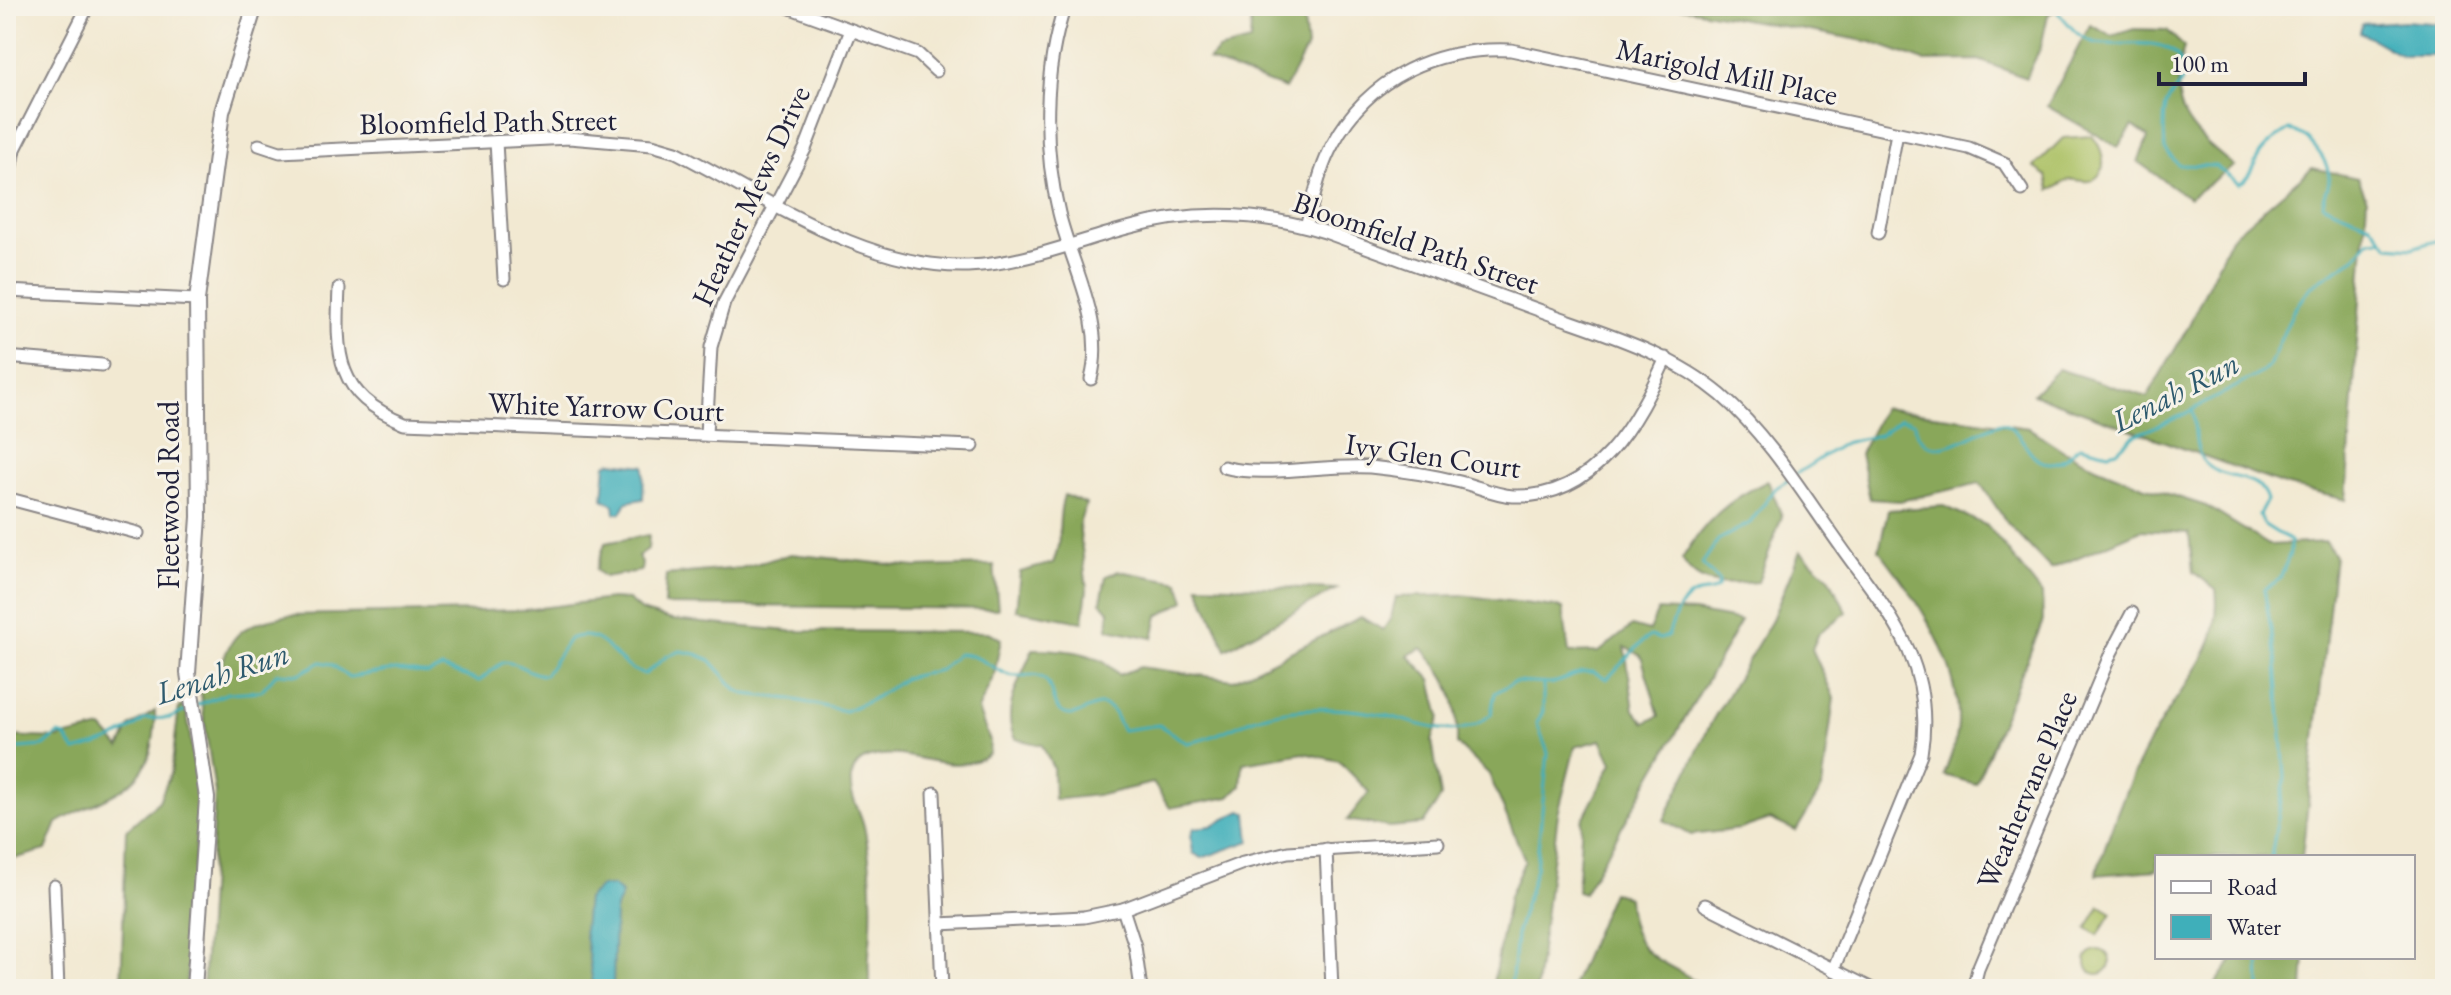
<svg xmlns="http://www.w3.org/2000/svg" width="2451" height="995" font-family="'EB Garamond',serif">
<rect width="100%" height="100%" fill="#f7f3e8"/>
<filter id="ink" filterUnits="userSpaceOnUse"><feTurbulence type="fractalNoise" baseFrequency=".0125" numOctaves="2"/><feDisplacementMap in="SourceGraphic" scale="16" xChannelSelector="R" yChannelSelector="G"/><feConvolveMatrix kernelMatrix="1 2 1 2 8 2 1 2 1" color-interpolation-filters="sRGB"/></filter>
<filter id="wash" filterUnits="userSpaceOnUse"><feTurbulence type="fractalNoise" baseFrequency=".006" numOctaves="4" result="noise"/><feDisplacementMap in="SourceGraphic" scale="32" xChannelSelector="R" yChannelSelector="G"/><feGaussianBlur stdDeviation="1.8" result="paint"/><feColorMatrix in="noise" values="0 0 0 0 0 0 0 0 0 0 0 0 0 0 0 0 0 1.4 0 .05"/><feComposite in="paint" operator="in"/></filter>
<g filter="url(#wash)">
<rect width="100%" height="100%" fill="#f2e9d2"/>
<g fill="#acc165" stroke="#677250" stroke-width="2">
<path d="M 2092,136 C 2102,147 2111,172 2092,180 C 2083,184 2075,177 2067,181 C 2060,184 2058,188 2050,190 L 2047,176 L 2034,167 L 2063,138 Z"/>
<polygon points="2100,906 2112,913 2098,935 2087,928"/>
<circle cx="2098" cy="962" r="12"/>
</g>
<g fill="#89a75a" stroke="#56644a" stroke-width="2" fill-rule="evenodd">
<polygon points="1252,6 1319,6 1303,11 1307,47 1285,89 1208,60 1218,50 1250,42"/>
<polygon points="1671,6 2061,6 2048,15 2041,47 2026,78 1979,60 1924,61 1871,42"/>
<path d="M 2090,25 L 2112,36 L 2134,29 L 2167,30 L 2184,47 C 2167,110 2187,128 2234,166 L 2189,198 L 2138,162 L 2148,137 L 2133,126 L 2118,147 L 2047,106 Z"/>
<polygon points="2312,168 2358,178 2367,199 2346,500 2284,485 2033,394 2058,369 2147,397 2187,329 2231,237"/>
<path d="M 1883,408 L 2029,428 L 2064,451 L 2096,467 L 2143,486 L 2206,506 L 2269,545 L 2326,542 L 2335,556 L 2302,857 L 2157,857 L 2157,870 L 2096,875 C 2112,823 2130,774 2158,727 C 2186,679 2223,651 2216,589 L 2193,572 L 2189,533 L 2141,530 L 2051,569 L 2008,524 L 1980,483 L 1900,501 L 1870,499 L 1860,454 Z"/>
<path d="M 1768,481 L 1782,516 L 1758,582 C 1726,584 1699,590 1682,559 C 1704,521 1729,499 1768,481 Z"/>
<path d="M 1064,495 L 1086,504 L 1079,524 L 1087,589 L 1083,622 L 1016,610 L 1020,572 L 1053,563 C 1063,541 1056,520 1064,495 Z"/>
<path d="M 1944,506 L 1988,526 L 2042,594 L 2043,621 L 1976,784 L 1944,775 C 1950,758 1958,740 1958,721 C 1960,662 1915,595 1879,550 L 1888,510 Z"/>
<polygon points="649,535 648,549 638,556 642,563 641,571 604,577 596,570 605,543"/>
<polygon points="1800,551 1829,577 1847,612 1819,633 1812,649 1834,698 1822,788 1796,831 1770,819 1740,829 1691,835 1664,820 1712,721 1771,622"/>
<polygon points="791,554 916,567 994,565 998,609 664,605 666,575 741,568"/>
<polygon points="1119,571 1179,582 1185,601 1158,616 1153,638 1108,629 1109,611 1101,602 1106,576"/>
<polygon points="1198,585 1337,589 1226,649"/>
<path d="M 1461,595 L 1563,608 L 1569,653 L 1599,652 L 1632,626 L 1649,631 L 1658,610 L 1694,612 L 1741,621 L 1584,893 L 1577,891 L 1582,821 L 1612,763 L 1601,740 L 1575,747 L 1558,814 L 1536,989 L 1492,989 L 1509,896 L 1525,860 L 1489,774 L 1457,744 C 1458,698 1453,682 1422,648 L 1408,655 L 1431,679 L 1440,717 L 1432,741 L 1441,797 L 1423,824 L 1389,827 L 1347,820 L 1369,792 L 1339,761 L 1304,753 L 1243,763 L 1241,786 L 1230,797 L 1170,808 L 1153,783 L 1105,794 L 1054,800 L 1053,768 L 1042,745 L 1015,739 C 1000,710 1022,676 1033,649 C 1064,650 1098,650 1119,675 L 1140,667 L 1234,680 L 1361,617 L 1383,630 L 1391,618 L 1396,597 ZM 1625,647 L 1641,656 L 1659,716 L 1645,723 L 1634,710 Z"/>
<path d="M 611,599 L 628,600 L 641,611 L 672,620 L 789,631 L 988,632 L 1001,639 L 994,675 L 978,710 L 990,741 L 989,754 C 953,780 910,745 870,757 C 859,760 853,768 851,779 C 849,799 862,811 865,831 C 871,861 872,898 871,929 C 870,951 866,967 871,989 L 203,989 L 215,792 L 199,685 L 219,676 C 230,629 245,624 289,615 L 524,610 Z"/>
<polygon points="186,706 199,800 186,989 121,989 126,830 159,801 171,773 179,707"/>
<path d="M 155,711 C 157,792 114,790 57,823 L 46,850 L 17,858 L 6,855 L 6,736 L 58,738 L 102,728 L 120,748 L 130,727 Z"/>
<path d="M 1612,892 L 1628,897 C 1631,963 1664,957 1708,989 L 1571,989 Z"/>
<polygon points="2235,957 2305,957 2303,989 2212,989"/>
</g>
<g fill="#3fafba" stroke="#30687a" stroke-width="2">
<polygon points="2404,21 2445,24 2445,56 2402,56 2360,32 2362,24"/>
<polygon points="611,462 644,466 643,499 627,502 621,513 615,513 614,505 603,499 606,464"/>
<polygon points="1241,811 1247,813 1250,841 1202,858 1193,853 1191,836 1194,828 1211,826"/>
<polygon points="601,886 613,886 622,894 615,910 613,989 594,989 584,930 587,899"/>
</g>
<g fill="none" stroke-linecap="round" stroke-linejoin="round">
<g stroke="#3fafba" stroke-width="3">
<polyline points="1944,6 1947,6"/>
<path d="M 2052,6 C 2067,19 2072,35 2093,42 C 2120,51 2180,27 2183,74 C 2184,86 2169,93 2166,106 C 2163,119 2164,136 2165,149 L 2178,165 L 2215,166 L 2239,184 C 2252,177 2253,162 2262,151 C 2269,142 2279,136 2289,130 C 2307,132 2330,161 2329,179 C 2329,189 2323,196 2323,205 L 2370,224 L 2389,246 L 2412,248 L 2445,238"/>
<path d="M 2192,409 C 2196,425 2193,452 2206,464 C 2226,483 2259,471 2267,500 L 2259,515 L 2263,524 L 2290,541 L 2290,553 L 2280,579 L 2264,589 L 2277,664 L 2285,778 L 2271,857"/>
<path d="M 1796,474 L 1844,443 L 1879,435 L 1901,419 L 1914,422 C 1925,473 1972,431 2001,423 C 2026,428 2028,473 2060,461 C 2068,458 2072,450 2080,446 L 2108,453 L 2117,451 L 2133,436 L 2181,416 L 2263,372 L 2269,366 L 2293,311 L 2311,286 L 2355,258 L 2369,240 L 2380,239"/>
<path d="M 197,705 L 228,693 L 261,691 L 277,673 L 299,674 L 321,662 L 331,664 L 349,677 L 396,670 L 428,674 L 442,668 L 479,681 L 503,662 C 521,662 528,675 545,675 L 569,639 C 607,624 614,669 645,674 L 667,656 L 681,651 L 696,654 L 710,660 L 737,690 L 745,694 L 791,699 L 845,711 L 871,700 L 905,678 L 940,670 L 958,654 C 980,654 990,668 1009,675 C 1021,679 1036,670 1046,681 C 1054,690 1051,707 1063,713 C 1080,723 1098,690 1114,713 C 1117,718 1119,725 1123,730 L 1159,725 L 1187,743 C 1215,739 1237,723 1263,716 C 1297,706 1339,708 1374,713 C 1415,719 1455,747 1491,714 L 1495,693 L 1514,682 L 1551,684 L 1583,672 L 1593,672 L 1607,679 L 1643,641 L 1650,636 L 1660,639 L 1668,636 C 1674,619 1679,597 1699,593 C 1708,591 1711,593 1718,587 L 1719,581 L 1702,564 L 1718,540 L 1750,523 L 1776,488 L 1790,479"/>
<path d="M 6,749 L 44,746 L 58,734 L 65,736 L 75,751 C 106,743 120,738 145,719 L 170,718 L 190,709"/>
<polyline points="2259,957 2260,989"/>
<polyline points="1511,989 1516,935 1536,868 1548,753 1537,723 1543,711 1543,685"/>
</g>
</g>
</g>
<g filter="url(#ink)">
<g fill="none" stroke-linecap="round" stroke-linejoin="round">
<g stroke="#8a8686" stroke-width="15">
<g id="minor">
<polyline points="785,6 918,54 936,71"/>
<path d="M 1065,6 C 1043,71 1043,147 1059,213 C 1072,267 1106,323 1091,379"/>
<polyline points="496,142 504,279"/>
<path d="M 259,145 L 280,152 L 569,138 L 652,145 L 676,152 C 765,197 864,269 968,266 C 1022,264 1075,242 1127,228 C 1193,209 1260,212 1325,232 C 1399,259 1473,286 1547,313 C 1608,335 1671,353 1721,395 C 1773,440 1811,507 1852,562 C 1897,622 1935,674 1921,754 L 1833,970"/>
<path d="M 1306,226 C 1314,199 1319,169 1333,144 C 1369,76 1437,47 1511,50 L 1969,148 L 2004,163 L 2022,190"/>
<polyline points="1878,233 1897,133"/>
<polyline points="6,243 8,186 15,149 88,6"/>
<path d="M 339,288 C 336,355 335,395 405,423 L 973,446"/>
<polyline points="6,291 197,300"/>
<polyline points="6,357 102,365"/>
<polyline points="706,434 711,347 724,303 805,149 851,30"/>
<path d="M 1224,467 C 1262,478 1325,464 1370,467 C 1400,470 1431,475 1460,482 C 1477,486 1495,495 1513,496 C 1596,499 1637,422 1666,358"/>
<polyline points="6,498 138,533"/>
<polyline points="934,793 942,989"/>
<polyline points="1326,849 1332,989"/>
<polyline points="54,886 58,989"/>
<polyline points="1705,905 1872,989"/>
<polyline points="1123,909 1135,946 1141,989"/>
<polyline points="939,924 1084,917 1123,909 1243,863 1288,852 1438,843"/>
<polyline points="1973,989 1978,969 2111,653 2132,613"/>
</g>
</g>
<g stroke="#8a8686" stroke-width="18">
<polyline id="major" points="194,989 207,798 188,673 199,517 197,300 222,112 255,6"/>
</g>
<use href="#minor" stroke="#fff" stroke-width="11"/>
<use href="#major" stroke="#fff" stroke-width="14"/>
</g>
</g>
<g text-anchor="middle" stroke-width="6" stroke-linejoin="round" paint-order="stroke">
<g font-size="30" fill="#22223b" stroke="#f7f3e8">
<text transform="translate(1727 72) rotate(12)" y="10">Marigold Mill Place</text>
<text transform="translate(488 122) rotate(-1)" y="10">Bloomfield Path Street</text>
<text transform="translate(751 196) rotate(-65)" y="10">Heather Mews Drive</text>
<text transform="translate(1416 243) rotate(19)" y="10">Bloomfield Path Street</text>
<text transform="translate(606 407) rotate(2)" y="10">White Yarrow Court</text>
<text transform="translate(1433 456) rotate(8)" y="10">Ivy Glen Court</text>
<text transform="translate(169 495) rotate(-90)" y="10">Fleetwood Road</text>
<text transform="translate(2027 790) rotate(-67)" y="10">Weathervane Place</text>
</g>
<g font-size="32" font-style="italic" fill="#2e5a6e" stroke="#f7f3e8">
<text transform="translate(2175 392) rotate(-27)" y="11">Lenah Run</text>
<text transform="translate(222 673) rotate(-18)" y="11">Lenah Run</text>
</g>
</g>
<rect width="2451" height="995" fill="none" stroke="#f7f3e8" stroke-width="32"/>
<rect x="2155" y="855" width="260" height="104" fill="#f7f3e8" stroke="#a29fa3" stroke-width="2"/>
<rect x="2171" y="881" width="40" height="12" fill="#ffffff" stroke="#a29fa3" stroke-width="2"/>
<text x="2227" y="895" font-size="24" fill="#22223b">Road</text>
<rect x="2171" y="915" width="40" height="24" fill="#3fafba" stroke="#a29fa3" stroke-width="2"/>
<text x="2227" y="935" font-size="24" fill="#22223b">Water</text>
<path d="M2159 72v12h146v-12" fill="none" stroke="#22223b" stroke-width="4"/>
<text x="2171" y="72" font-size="24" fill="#22223b" stroke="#f7f3e8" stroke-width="6" paint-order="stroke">100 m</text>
</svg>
